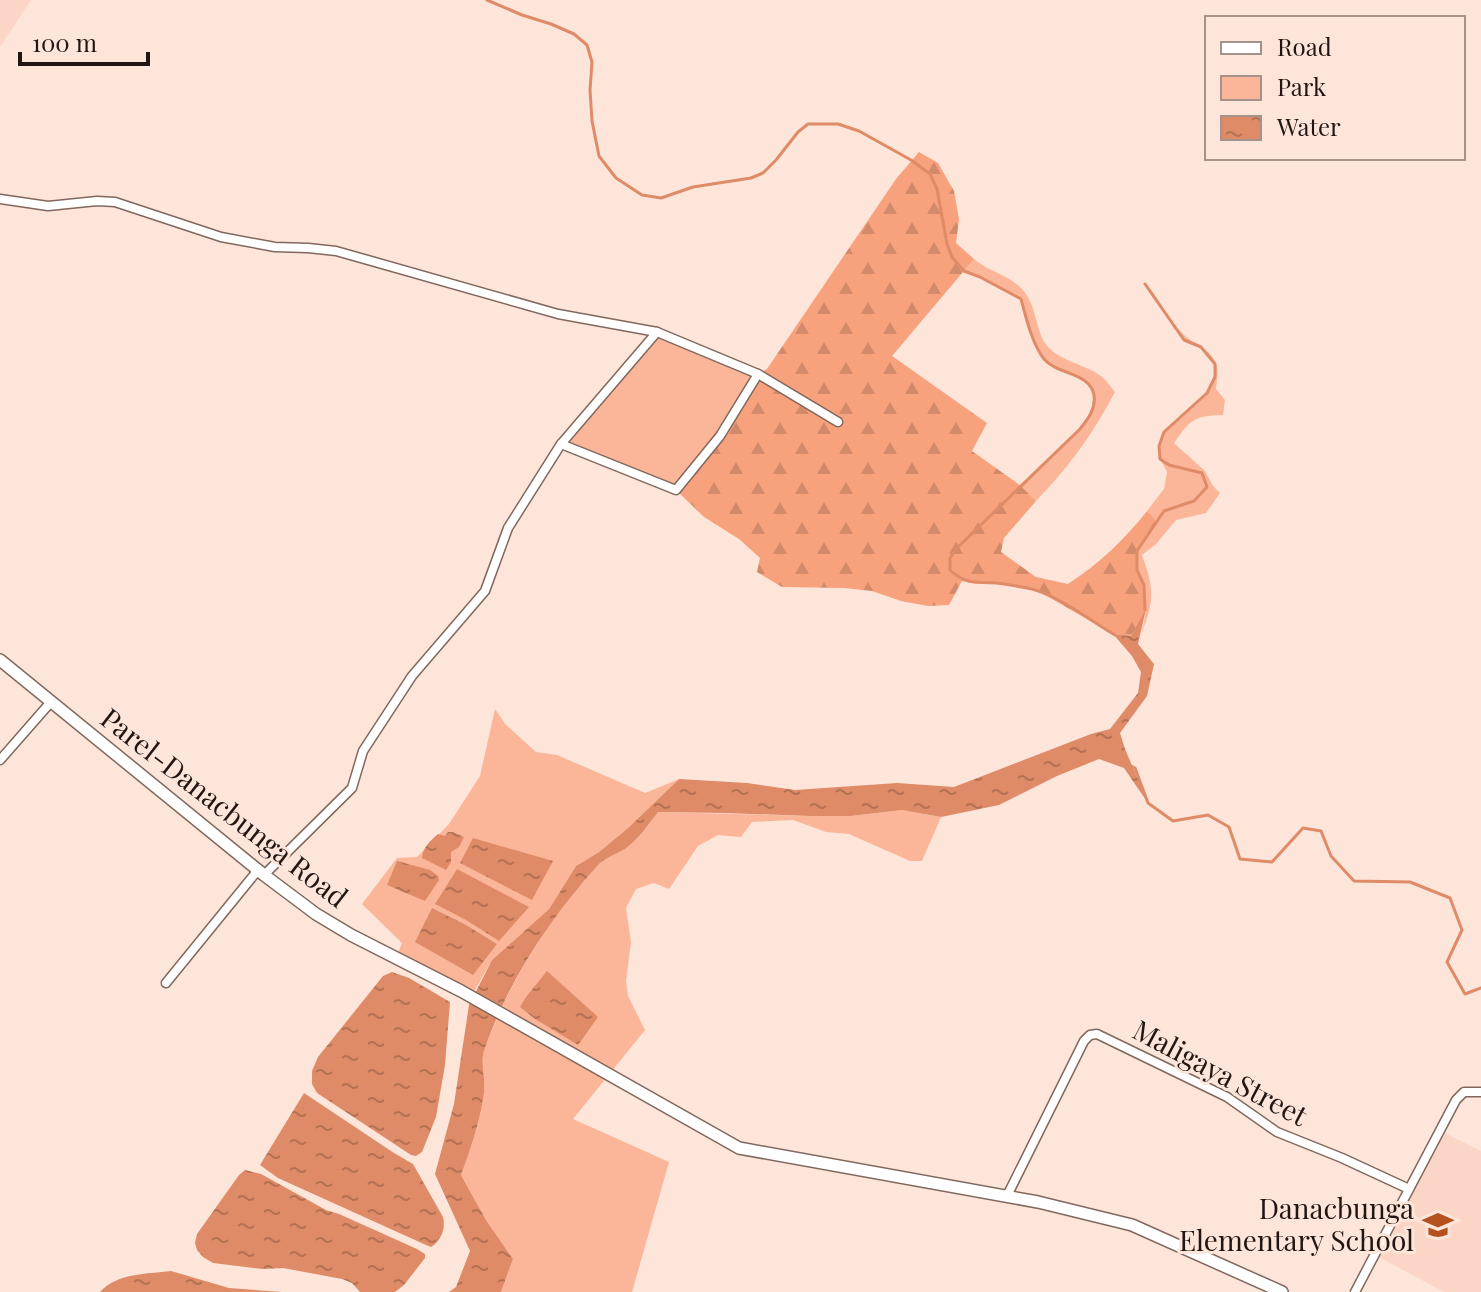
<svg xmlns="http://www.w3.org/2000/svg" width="1481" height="1292" font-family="'Playfair Display',serif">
<defs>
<pattern id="forest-firs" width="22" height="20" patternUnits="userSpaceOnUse" patternTransform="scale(2)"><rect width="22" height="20" fill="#f7a17d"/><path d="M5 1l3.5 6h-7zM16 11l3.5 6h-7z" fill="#d38a6b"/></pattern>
<pattern id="water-ripples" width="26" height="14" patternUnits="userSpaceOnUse" patternTransform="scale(2)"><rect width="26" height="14" fill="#df8b67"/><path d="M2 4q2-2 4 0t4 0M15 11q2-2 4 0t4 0" fill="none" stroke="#b47153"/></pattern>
</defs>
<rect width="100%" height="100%" fill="#fde5da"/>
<g fill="#fbd5c5">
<polygon points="0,0 31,0 0,47"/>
<polygon points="1445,1133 1481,1151 1481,1292 1444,1292 1379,1257"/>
</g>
<g fill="#fbb699">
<path d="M 974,259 C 993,275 1016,275 1029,299 C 1037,314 1037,334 1047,346 C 1061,362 1088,365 1102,377 C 1107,381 1111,387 1115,392 C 1092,435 1070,466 1036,501 L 1021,486 C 1038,469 1092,426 1095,403 C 1096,394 1092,388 1085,382 C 1073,371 1053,371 1043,357 C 1032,340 1027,318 1021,299 L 980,277 L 964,271 Z"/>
<path d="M 1146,284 C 1160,299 1168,320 1184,335 C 1193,343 1206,347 1213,358 C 1220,367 1217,378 1216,389 L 1225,400 L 1223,415 C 1193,416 1191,419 1174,443 L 1205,471 L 1213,486 L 1220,493 L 1206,513 L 1176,520 L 1156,544 L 1142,555 C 1155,590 1154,601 1141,635 C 1145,620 1149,600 1144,584 C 1140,573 1135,567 1137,554 C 1138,546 1152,531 1156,522 L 1147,511 L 1164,489 L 1167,472 L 1160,459 L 1159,446 L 1164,432 L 1206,393 L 1215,377 L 1215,364 L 1201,347 L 1184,340 Z"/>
<polygon points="657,332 758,374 720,436 676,490 561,444"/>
<polygon points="495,709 506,725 536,752 557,755 645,793 679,779 628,828 599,852 576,866 549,909 492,960 471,997 396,958 402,943 362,904 397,858 417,857 449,824 480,776"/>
<path d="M 902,810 L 941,817 L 922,861 L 910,861 L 849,834 L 826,832 L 793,820 L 752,822 L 741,837 L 718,835 L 698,846 L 669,889 L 654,883 L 636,889 L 626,908 L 631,942 L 626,981 L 628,996 L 645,1030 L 573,1119 L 669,1162 L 632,1292 L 501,1292 L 513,1259 L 486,1220 L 461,1175 C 471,1148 480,1122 484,1093 C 486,1079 480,1064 484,1051 C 508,982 550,918 599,864 C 606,856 617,854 625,849 C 639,839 648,825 658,812 L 811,816 L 851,816 Z"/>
</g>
<path fill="url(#forest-firs)" d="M 919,152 L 938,163 L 954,191 L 959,219 L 956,243 L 974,259 L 892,356 L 987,423 L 972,451 L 1021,486 L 1036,501 L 1004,538 L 1001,552 L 1036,577 L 1068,584 C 1099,564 1124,540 1147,511 L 1157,522 C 1152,530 1138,547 1137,553 C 1133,573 1150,588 1146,608 C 1144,617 1136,628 1131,636 L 1113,634 L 1033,588 L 995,583 L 976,584 L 962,581 L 949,605 L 928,606 L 901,601 L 872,591 L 844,588 L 782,587 L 757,572 L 760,558 L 739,539 L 704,517 L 676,490 L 720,436 L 758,374 L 767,369 L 896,179 Z"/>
<g fill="url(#water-ripples)">
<path d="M 1146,609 L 1138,644 L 1154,664 L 1147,696 L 1120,733 L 1125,749 L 1148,803 L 1124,768 L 1099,759 L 1057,776 L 999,805 L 941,817 L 902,810 L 851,816 L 811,816 L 724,813 L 658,812 C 648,825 639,839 625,849 C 617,854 606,857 599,864 C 551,917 507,982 484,1051 C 480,1064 486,1079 484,1093 C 480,1122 471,1148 461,1175 L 486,1220 L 513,1259 L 501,1292 L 449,1292 L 456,1287 L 470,1251 L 435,1174 L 454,1104 L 469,1005 L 492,960 L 549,909 L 576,866 L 599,852 L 628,828 L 679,779 L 747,783 L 795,790 L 897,783 L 954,787 L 1091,734 L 1110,729 L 1138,693 L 1141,672 L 1132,656 L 1113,634 L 1131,636 Z"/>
<path d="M 448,832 L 453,832 L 464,837 L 459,847 L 451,852 L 451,862 L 446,870 L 422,858 C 423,847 430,841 438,834 L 445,836 Z"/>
<polygon points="473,838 553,861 532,900 460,863"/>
<polygon points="397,861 430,870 438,876 439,880 425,901 387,885"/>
<polygon points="457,869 529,907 499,941 466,920 435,904"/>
<polygon points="432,908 466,925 497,944 473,975 415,942"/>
<polygon points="547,971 598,1017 578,1045 535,1019 520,1007 526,997"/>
<polygon points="392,972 409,978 450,1002 445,1065 436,1117 422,1152 416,1156 411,1155 317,1093 312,1084 312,1071 318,1057 383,976"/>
<path d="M 304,1093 L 394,1153 L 413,1164 L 443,1217 C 446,1229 441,1241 431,1247 L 426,1245 L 278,1178 L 260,1165 Z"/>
<polygon points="245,1170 261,1174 326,1210 339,1214 417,1249 425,1254 425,1258 404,1285 395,1292 360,1292 352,1283 342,1279 283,1268 263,1269 213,1263 203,1257 197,1250 195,1243 197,1234 239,1175"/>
<path d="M 171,1271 L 229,1288 L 282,1292 L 100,1292 C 117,1273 147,1274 171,1271 Z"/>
</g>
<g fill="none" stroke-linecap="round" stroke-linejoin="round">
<g stroke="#df8b67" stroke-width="3">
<path d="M 487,0 L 522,15 L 551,24 L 574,34 L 587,45 L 592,62 L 590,90 L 592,121 L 599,156 L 616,178 L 642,195 L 661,198 L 693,187 L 751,178 L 763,173 L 776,160 L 798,132 L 808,124 L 838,124 L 859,131 L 911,160 L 930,174 L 937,189 L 947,244 L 952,257 L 964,271 L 980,277 L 1021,299 C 1026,318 1032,343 1044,359 C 1057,375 1090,372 1094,395 C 1096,409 1088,419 1080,429 L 957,548 L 950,558 L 950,570 C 968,586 975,581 996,583 C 1006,584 1017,586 1027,588 C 1053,592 1091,621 1115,635"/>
<polyline points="1145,610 1144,585 1137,570 1137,551 1164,511 1194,501 1207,487 1202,473 1169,465 1160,459 1159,446 1164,432 1207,393 1215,377 1215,364 1201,347 1184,340 1145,284"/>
<polyline points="1131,766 1135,768 1148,803 1173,821 1208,815 1229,827 1240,859 1272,862 1303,828 1321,831 1331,856 1354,881 1410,882 1450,898 1462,930 1447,962 1465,994 1481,988"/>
</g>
<g stroke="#81675c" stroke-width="11">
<g id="street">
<polyline points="0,199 48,206 97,201 115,202 221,237 275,247 308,248 336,251 558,314 657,332 758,374 720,436 676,490 561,444"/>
<polyline points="758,374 838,422"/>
<polyline points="0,760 50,703"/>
<polyline points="264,875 352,788 363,751 412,676 485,591 508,528 561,444 657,332"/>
<polyline points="166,983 258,870"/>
<polyline points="1007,1196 1084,1041 1090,1035 1097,1034 1227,1097 1277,1132 1342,1158 1409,1189"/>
<polyline points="1355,1292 1456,1100 1464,1092 1481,1092"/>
</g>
</g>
<g stroke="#81675c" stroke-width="14">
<polyline id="secondary" points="0,660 264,875 316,914 351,935 461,991 739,1148 1038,1202 1132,1225 1282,1292"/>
</g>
<use href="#street" stroke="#fff" stroke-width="8"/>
<use href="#secondary" stroke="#fff" stroke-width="11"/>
</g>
<defs>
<g id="school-bare" transform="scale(2.4)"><path d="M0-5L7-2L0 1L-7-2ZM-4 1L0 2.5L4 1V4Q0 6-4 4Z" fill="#b5501f" stroke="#fde5da" stroke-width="2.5" paint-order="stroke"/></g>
</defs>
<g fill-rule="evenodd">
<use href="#school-bare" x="1438" y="1225"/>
</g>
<g text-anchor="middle" stroke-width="6" stroke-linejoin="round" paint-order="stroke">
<g font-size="28" fill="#211612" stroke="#fde5da">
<text transform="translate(224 808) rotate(38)" y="10">Parel-Danacbunga Road</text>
<text transform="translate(1220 1073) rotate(28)" y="10">Maligaya Street</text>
</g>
<g font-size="28" fill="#211612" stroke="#fde5da" text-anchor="end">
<text x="1414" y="1219">Danacbunga<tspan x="1414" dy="32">Elementary School</tspan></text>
</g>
</g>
<rect x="1205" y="16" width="260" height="144" fill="#fde5da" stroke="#a5928a" stroke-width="2"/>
<rect x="1221" y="42" width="40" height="12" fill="#ffffff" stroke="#a5928a" stroke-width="2"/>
<text x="1277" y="56" font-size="24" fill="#211612">Road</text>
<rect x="1221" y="76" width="40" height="24" fill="#fbb699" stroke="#a5928a" stroke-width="2"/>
<text x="1277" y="96" font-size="24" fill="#211612">Park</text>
<rect x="1221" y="116" width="40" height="24" fill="url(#water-ripples)" stroke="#a5928a" stroke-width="2"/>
<text x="1277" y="136" font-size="24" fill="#211612">Water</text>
<path d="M20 52v12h128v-12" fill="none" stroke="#211612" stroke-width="4"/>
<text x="32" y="52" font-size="24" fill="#211612" stroke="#fde5da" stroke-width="6" paint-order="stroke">100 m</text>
</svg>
